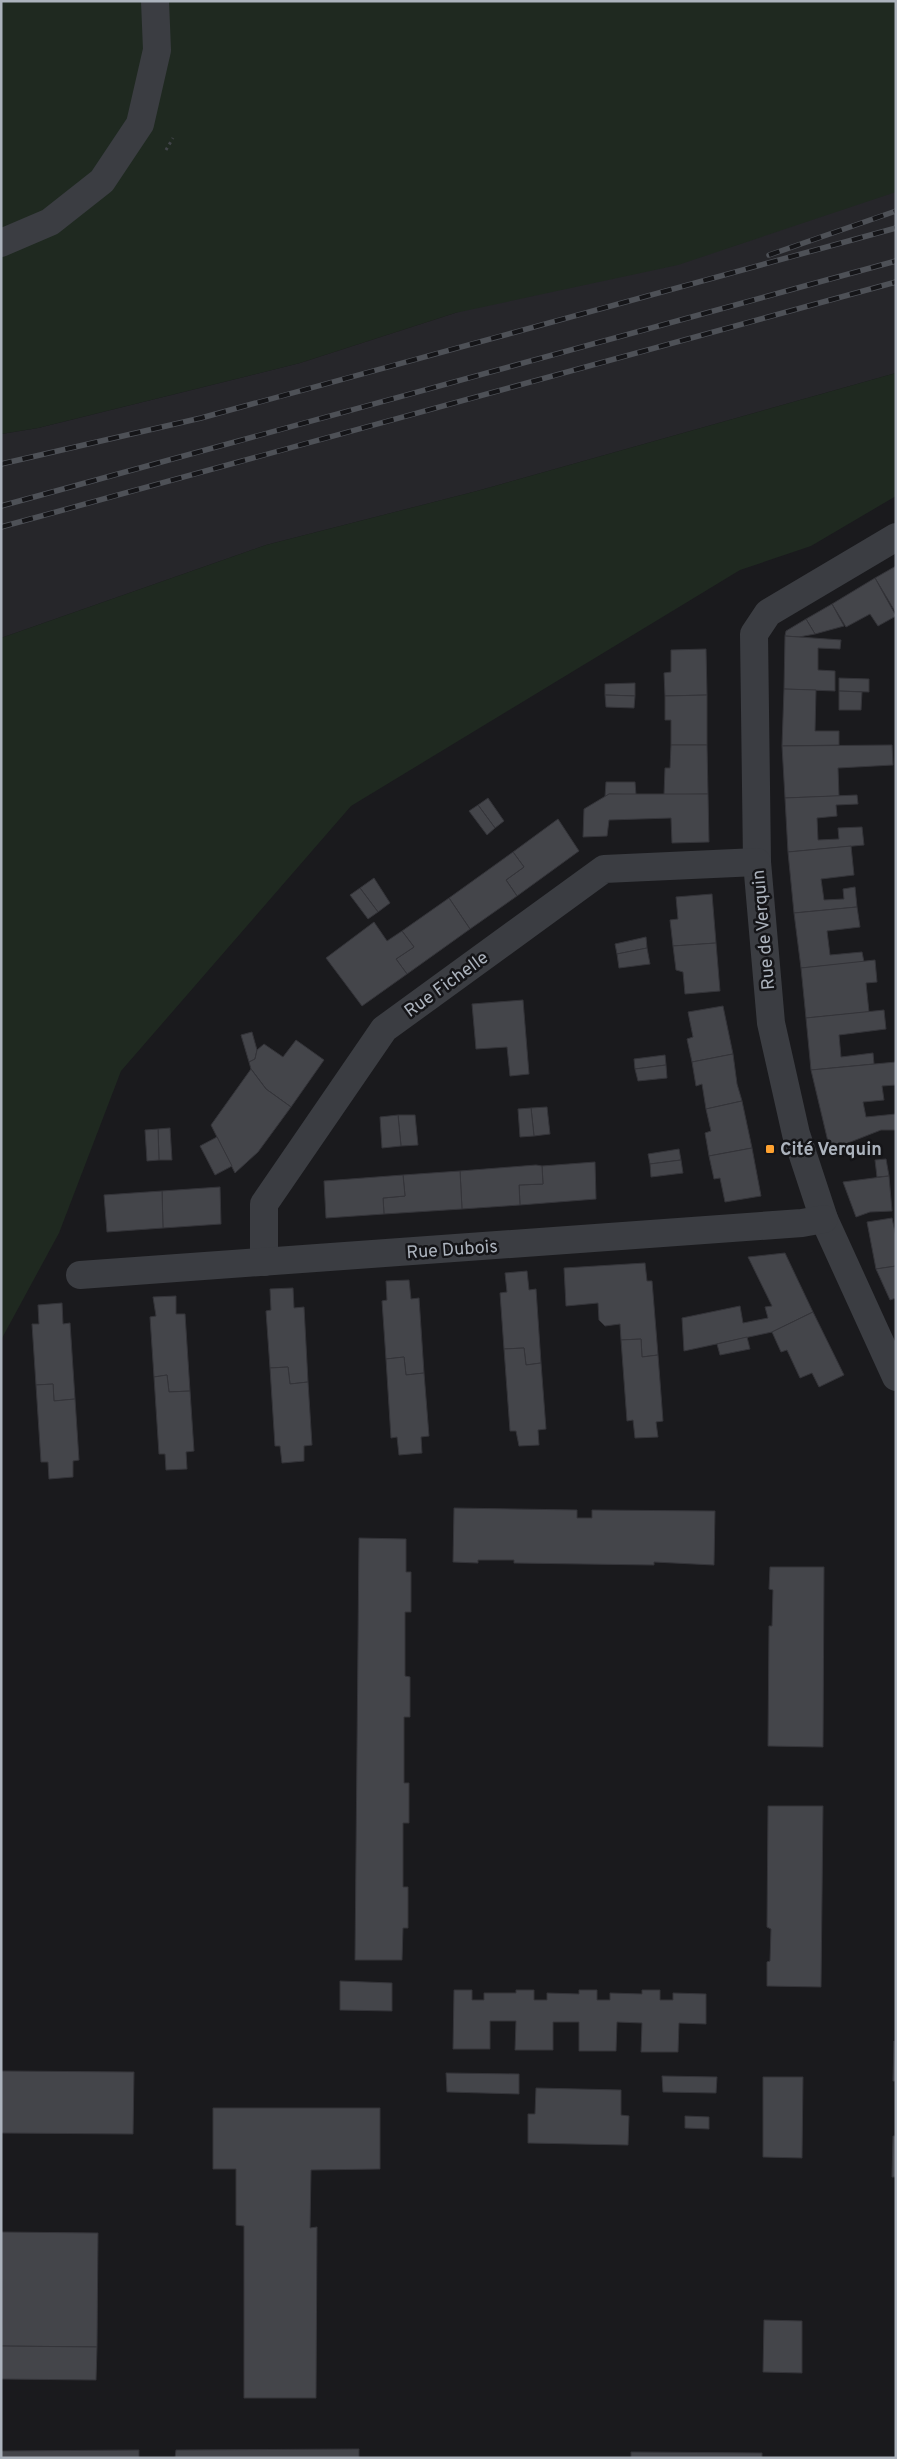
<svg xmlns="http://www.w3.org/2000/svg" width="897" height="2459" font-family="Overpass,sans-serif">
<rect width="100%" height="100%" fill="#1a1a1d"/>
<polygon fill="#26262a" points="896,163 896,373 477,491 266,545 1,638 1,434 38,428 300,363 455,313"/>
<g fill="#1f2920">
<polygon points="1,1 896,1 896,192 678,265 455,313 300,363 38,428 1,434"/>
<polygon points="896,373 896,496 811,546 740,570 351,806 121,1071 59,1233 1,1340 1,638 266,545 477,491"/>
</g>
<g fill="#44454a" stroke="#343439">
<polygon points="896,566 896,613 875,578"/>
<polygon points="875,578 896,616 878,626 870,614 846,627 832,604"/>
<polygon points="832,604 844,626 815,634 806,619"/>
<polygon points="806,619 815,634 799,637 785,636 786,631"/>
<polygon points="785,636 841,640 840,649 818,648 818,670 835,671 835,691 784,689"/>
<polygon points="706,649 707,695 665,696 664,673 671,672 671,650"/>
<polygon points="839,678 869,679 869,692 839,691"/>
<polygon points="635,683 635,696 605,695 605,684"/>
<polygon points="784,689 816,690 815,731 839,731 839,745 782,746"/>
<polygon points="839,691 862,692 861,710 839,710"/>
<polygon points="605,695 635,696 634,708 606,707"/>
<polygon points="707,695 707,745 671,745 671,720 665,720 665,696"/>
<polygon points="671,745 707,745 708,794 664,795 665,768 670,768"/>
<polygon points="892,745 893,765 838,768 839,796 785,798 782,746"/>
<polygon points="606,782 635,782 636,795 609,794 605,797"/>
<polygon points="609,794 708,794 709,842 672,843 671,818 609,820 607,836 583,837 584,809"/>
<polygon points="857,795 858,804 836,805 837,816 817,818 818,840 839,839 838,828 862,827 864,845 788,852 785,798"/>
<polygon points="488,798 504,821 495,828 478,805"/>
<polygon points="478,805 495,828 487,835 469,811"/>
<polygon points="558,819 579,851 517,896 506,880 524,867 513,852"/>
<polygon points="851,846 854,875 821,879 824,900 844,899 843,889 855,887 857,907 794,913 788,852"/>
<polygon points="513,852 524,867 506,880 517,896 470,929 449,898"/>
<polygon points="374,878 390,903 378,912 360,888"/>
<polygon points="360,888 378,912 368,919 350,895"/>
<polygon points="712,894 716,943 673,946 670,920 678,919 676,897"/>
<polygon points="449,898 470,929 407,974 396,959 414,947 402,931"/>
<polygon points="857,907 860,927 827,931 830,955 862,952 864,962 801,968 794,913"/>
<polygon points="374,922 387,941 402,931 414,947 396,959 407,974 362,1006 326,958"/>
<polygon points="646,937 647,948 617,954 615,944"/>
<polygon points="716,943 720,991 685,994 683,972 676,970 673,946"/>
<polygon points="647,948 650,964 619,968 617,954"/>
<polygon points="875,960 877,982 866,983 869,1012 806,1018 801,968"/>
<polygon points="523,1000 529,1074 510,1076 507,1047 476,1049 472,1004"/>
<polygon points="723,1006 733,1054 692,1062 687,1039 693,1037 688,1012"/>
<polygon points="884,1010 886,1029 839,1035 841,1057 873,1053 874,1064 811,1070 806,1018"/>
<polygon points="252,1032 257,1050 255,1059 249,1062 241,1035"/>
<polygon points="296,1040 324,1060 291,1107 266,1089 251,1069 249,1062 255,1059 257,1050 264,1044 283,1057"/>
<polygon points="733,1054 737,1084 742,1101 706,1109 702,1084 696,1086 692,1062"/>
<polygon points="665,1055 666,1065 635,1069 634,1059"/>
<polygon points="896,1062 896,1085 882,1086 884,1100 863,1102 866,1117 896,1114 896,1130 881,1130 830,1150 811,1070"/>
<polygon points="666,1065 667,1078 638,1081 635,1069"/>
<polygon points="251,1069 266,1089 291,1107 258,1152 235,1173 211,1125"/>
<polygon points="742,1101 752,1148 709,1156 705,1133 711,1131 706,1109"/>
<polygon points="547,1107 550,1134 534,1136 531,1108"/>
<polygon points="531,1108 534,1136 520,1137 518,1109"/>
<polygon points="398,1115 415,1115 418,1145 401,1146"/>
<polygon points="398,1115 401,1146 382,1148 380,1117"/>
<polygon points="170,1128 172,1160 159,1160 158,1129"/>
<polygon points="158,1129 159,1160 147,1161 145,1130"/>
<polygon points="217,1137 232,1166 215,1175 200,1146"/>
<polygon points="752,1148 761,1196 725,1202 720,1178 714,1179 709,1156"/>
<polygon points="679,1149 681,1160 650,1164 648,1154"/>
<polygon points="886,1159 889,1176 877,1177 875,1160"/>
<polygon points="681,1160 683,1173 651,1177 650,1164"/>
<polygon points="595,1162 596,1199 520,1205 519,1185 543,1184 542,1166"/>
<polygon points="536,1165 542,1166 543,1184 519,1185 520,1205 462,1209 460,1171"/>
<polygon points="460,1171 462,1209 384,1214 383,1198 405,1196 403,1175"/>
<polygon points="403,1175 405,1196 383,1198 384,1214 326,1218 324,1181"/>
<polygon points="889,1176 892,1211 870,1212 856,1217 843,1182"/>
<polygon points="220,1187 221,1224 163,1228 162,1191"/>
<polygon points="162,1191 163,1228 107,1232 104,1195"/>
<polygon points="892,1218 896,1237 896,1266 876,1269 867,1222"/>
<polygon points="785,1253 813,1312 772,1332 684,1351 682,1318 740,1306 743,1323 768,1318 765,1307 772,1306 748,1257"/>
<polygon points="645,1263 647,1281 652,1281 658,1355 642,1357 641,1339 621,1340 620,1324 605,1326 599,1320 598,1303 566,1306 564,1268"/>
<polygon points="896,1266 896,1298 890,1300 876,1269"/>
<polygon points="527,1271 529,1290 536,1289 541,1363 526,1365 524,1348 504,1349 500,1293 507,1292 505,1273"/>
<polygon points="409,1280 411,1299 419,1298 424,1373 406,1375 404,1357 386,1359 382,1301 387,1300 386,1281"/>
<polygon points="293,1288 294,1308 304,1307 308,1382 290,1384 288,1367 270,1368 266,1311 271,1310 270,1289"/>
<polygon points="176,1296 176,1314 185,1314 190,1391 169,1392 167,1375 154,1377 150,1317 156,1316 153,1297"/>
<polygon points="62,1303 63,1324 70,1323 75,1399 54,1401 53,1384 36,1385 32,1324 39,1324 38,1305"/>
<polygon points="813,1312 844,1375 819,1387 812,1373 800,1378 787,1350 781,1352 772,1332"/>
<polygon points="747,1337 750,1349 720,1355 717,1344"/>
<polygon points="641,1339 642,1357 658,1355 663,1421 656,1422 658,1437 635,1438 633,1420 627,1421 621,1340"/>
<polygon points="524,1348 526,1365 541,1363 546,1429 538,1430 539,1445 519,1446 516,1431 510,1431 504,1349"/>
<polygon points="404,1357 406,1375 424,1373 429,1436 421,1437 422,1453 399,1455 397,1437 391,1438 386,1359"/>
<polygon points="288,1367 290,1384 308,1382 312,1445 304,1446 304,1461 282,1463 280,1446 275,1446 270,1368"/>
<polygon points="167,1375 169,1392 190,1391 194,1451 186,1452 187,1469 166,1470 165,1454 159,1454 154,1377"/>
<polygon points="53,1384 54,1401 75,1399 79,1460 73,1461 73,1477 49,1479 48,1462 41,1462 36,1385"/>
<polygon points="454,1508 577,1510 577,1518 592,1518 592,1510 715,1511 714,1565 654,1562 654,1565 514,1563 514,1560 478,1560 478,1563 453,1562"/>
<polygon points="359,1538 406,1539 406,1572 411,1572 411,1612 405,1612 405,1676 410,1677 410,1717 404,1717 404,1783 409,1783 409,1823 403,1823 403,1887 408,1887 408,1928 403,1928 402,1960 355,1960"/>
<polygon points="770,1567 824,1567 823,1747 768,1746 769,1626 772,1626 773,1590 769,1589"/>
<polygon points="768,1806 823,1806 821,1987 767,1986 767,1962 770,1961 771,1929 767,1927"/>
<polygon points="340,1981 392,1983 392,2011 340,2010"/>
<polygon points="454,1990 472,1990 472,2000 484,2000 484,1993 516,1993 516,1990 534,1990 534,2000 547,2000 547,1993 579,1994 579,1990 597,1990 597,2000 610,2000 610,1993 642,1994 642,1990 660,1990 660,2000 673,2000 673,1993 706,1994 706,2024 679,2023 678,2052 641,2052 642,2023 617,2022 616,2051 579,2051 579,2022 553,2022 553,2050 515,2050 516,2021 490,2021 490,2049 453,2049"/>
<polygon points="894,2041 896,2081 893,2081"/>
<polygon points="1,2071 134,2072 133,2134 1,2133"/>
<polygon points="446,2073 519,2074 519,2094 447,2092"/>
<polygon points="662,2076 717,2077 716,2093 663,2092"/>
<polygon points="763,2077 803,2077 802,2158 763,2157"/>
<polygon points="536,2088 621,2090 621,2115 629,2116 628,2145 528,2143 528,2114 535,2114"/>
<polygon points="213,2108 380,2108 380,2169 311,2170 310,2228 317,2227 316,2398 244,2398 244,2226 236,2225 236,2169 213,2169"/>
<polygon points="685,2116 709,2117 709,2129 685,2128"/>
<polygon points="893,2136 896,2136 896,2177 892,2177"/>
<polygon points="1,2232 98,2233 97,2347 1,2346"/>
<polygon points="764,2320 802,2321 802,2373 763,2372"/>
<polygon points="1,2346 97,2347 96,2380 1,2379"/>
<polygon points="359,2449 359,2458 175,2458 176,2450"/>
<polygon points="139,2450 139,2458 1,2458 1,2451"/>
<polygon points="631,2452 762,2453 762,2458 631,2458"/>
</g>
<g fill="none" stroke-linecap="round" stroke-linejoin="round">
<polyline stroke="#414449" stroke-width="3" stroke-dasharray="2.5 4" stroke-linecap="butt" points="166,150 173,138"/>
<g stroke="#3b3d42" stroke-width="28">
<polyline points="1,243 50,222 102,181 140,124 157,50 155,1"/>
<polyline points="896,537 768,613 754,634 757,862 771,1023 796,1134 824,1219 896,1377"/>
<polyline points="264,1262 264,1204 384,1029 604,869 757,862"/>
<polyline points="80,1275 802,1223 824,1219"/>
</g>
<g stroke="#4e5157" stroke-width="5.5">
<g id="rail">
<polyline points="769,255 896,211"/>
<polyline points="1,464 201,418 896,228"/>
<polyline points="1,506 896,261"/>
<polyline points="1,527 896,282"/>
</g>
</g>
<use href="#rail" stroke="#151518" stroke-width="4" stroke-dasharray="11" stroke-linecap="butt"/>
</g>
<rect fill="#ffa230" stroke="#151518" stroke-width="2" x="765" y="1144" width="10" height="10" rx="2.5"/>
<g text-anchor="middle" stroke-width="5" stroke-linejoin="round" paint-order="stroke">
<g font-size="18" fill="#acb3bd" stroke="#151518">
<text transform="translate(763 930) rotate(-95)" y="6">Rue de Verquin</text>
<text transform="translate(446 984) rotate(-36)" y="6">Rue Fichelle</text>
<text transform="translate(452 1249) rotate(-4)" y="6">Rue Dubois</text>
</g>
<g font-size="18" font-weight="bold" fill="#acb3bd" stroke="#151518" text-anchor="start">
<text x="780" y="1155">Cité Verquin</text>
</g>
</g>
<rect width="897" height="2459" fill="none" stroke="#acb3bd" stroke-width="5"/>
</svg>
